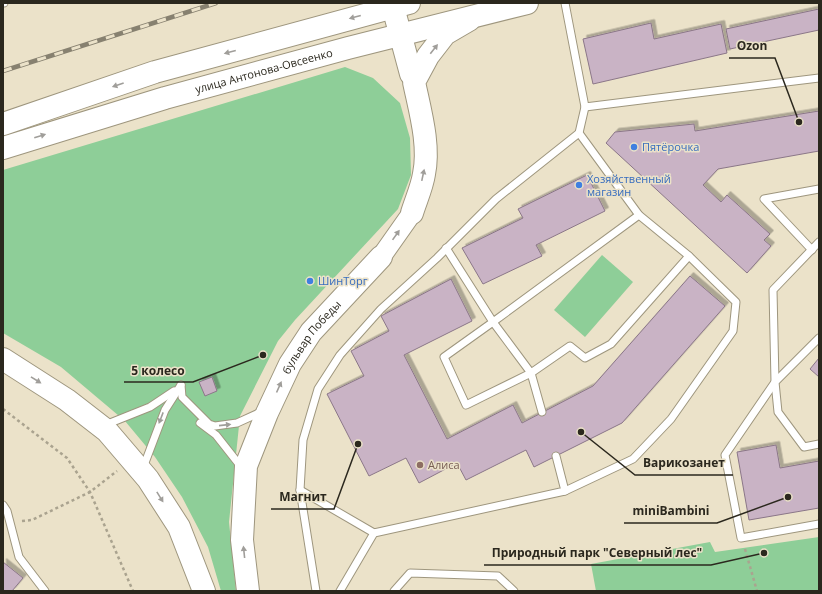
<svg xmlns="http://www.w3.org/2000/svg" width="822" height="594" font-family="'Open Sans',sans-serif">
<defs>
<filter id="shadow"><feDropShadow dx="3.5" dy="-3.5" stdDeviation="0" flood-color="#0004"/></filter>
</defs>
<rect width="100%" height="100%" fill="#ebe2c9"/>
<g fill="#8ece98">
<polygon points="345,67 373,78 400,103 410,138 411,175 398,209 295,320 278,341 240,416 229,522 236,591 221,591 208,547 182,497 155,457 125,421 61,367 3,333 3,170"/>
<polygon points="602,255 633,282 585,337 554,310"/>
<polygon points="819,537 819,591 596,591 591,564 710,542 715,552"/>
</g>
<g fill="#c9b3c5" stroke="#8b7788" filter="url(#shadow)">
<polygon points="819,9 819,30 730,49 726,29"/>
<polygon points="651,23 654,39 721,24 727,53 593,84 583,39"/>
<polygon points="819,111 819,151 718,169 703,185 721,202 727,195 770,234 764,240 771,246 747,273 606,143 615,132 694,124 695,131"/>
<polygon points="587,175 605,211 536,245 542,256 483,284 462,248 523,218 518,209"/>
<polygon points="690,276 725,306 622,423 534,467 526,450 466,480 457,463 419,483 406,458 369,476 327,394 364,376 351,351 389,331 381,316 451,279 472,321 404,355 447,439 513,405 522,423 593,386"/>
<polygon points="819,358 819,377 810,369"/>
<polygon points="212,377 217,391 205,396 199,382"/>
<polygon points="776,445 780,468 819,461 819,508 749,520 737,452"/>
<polygon points="3,562 23,578 12,591 3,591"/>
</g>
<g fill="none" stroke-linecap="round" stroke-linejoin="round">
<g stroke="#9e967e" stroke-width="9">
<g id="lane">
<polyline points="3,3 4,3"/>
<polyline points="565,3 585,107 819,78"/>
<polyline points="639,215 493,322 531,373 570,346 585,358 611,344 689,256"/>
<polyline points="819,242 773,290 775,382 725,455 741,538 819,524"/>
<polyline points="446,248 493,322 444,357 466,405 531,373 542,412"/>
<polyline points="812,250 764,199 819,189"/>
<polyline points="819,338 775,382 778,412 804,447 819,444"/>
<polyline points="181,385 182,397 209,424 215,426 237,423 261,412"/>
<polyline points="200,423 216,435 242,468"/>
<polyline points="105,425 150,407 174,391"/>
<polyline points="143,468 165,410 181,385"/>
<polyline points="300,490 374,533"/>
<polyline points="565,491 633,459 671,419 733,331 736,302 689,256 639,215 579,133 585,107"/>
<polyline points="3,505 7,511 19,557 45,591"/>
<polyline points="316,591 300,490 303,440 318,389 340,355 381,309 437,258 496,199 579,133"/>
<polyline points="340,591 374,533 565,491 556,456"/>
<polyline points="394,591 410,573 498,576 514,591"/>
</g>
</g>
<g stroke="#9e967e" stroke-width="21">
<polyline id="secondary" points="381,257 412,213"/>
</g>
<g stroke="#9e967e" stroke-width="24">
<g id="primary">
<polyline points="393,7 411,74"/>
<path d="M 412,213 C 416,200 422,187 424,174 C 430,145 420,111 414,82 L 428,56 L 445,34 L 469,20"/>
<polyline points="3,359 67,400 107,431 148,479 179,527 204,591"/>
<path id="s1" d="M 248,591 L 242,540 L 246,466 L 267,413 L 290,364 L 311,332 L 381,257"/>
</g>
</g>
<g stroke="#9e967e" stroke-width="24">
<g id="highway">
<polyline points="3,124 155,72 409,3"/>
<path id="s2" d="M 3,148 L 165,98 L 348,48 L 527,3"/>
</g>
</g>
<g stroke="#aaa38f" stroke-width="2.5" stroke-dasharray="3 3" stroke-linecap="butt">
<polyline points="3,409 67,458 90,492 133,591"/>
<polyline points="22,521 32,520 90,492 117,471"/>
<polyline points="745,549 757,591"/>
</g>
<use href="#lane" stroke="#fff" stroke-width="7"/>
<use href="#secondary" stroke="#fff" stroke-width="19"/>
<use href="#primary" stroke="#fff" stroke-width="22"/>
<use href="#highway" stroke="#fff" stroke-width="22"/>
<g stroke="#878170" stroke-width="4.5">
<polyline id="rail" points="3,71 216,3"/>
</g>
<use href="#rail" stroke="#ebe2c9" stroke-width="3" stroke-dasharray="9" stroke-linecap="butt"/>
</g>
<defs><path id="oneway-solid" d="M-6-.8H1V-3.2L6.5 0L1 3.2V.8H-6Z"/></defs>
<g fill="#a09e9a">
<use href="#oneway-solid" transform="translate(355 17) rotate(165)"/>
<use href="#oneway-solid" transform="translate(434 49) rotate(-52)"/>
<use href="#oneway-solid" transform="translate(230 52) rotate(165)"/>
<use href="#oneway-solid" transform="translate(118 85) rotate(161)"/>
<use href="#oneway-solid" transform="translate(40 136) rotate(-17)"/>
<use href="#oneway-solid" transform="translate(423 175) rotate(-78)"/>
<use href="#oneway-solid" transform="translate(396 235) rotate(-55)"/>
<use href="#oneway-solid" transform="translate(36 380) rotate(32)"/>
<use href="#oneway-solid" transform="translate(279 387) rotate(-66)"/>
<use href="#oneway-solid" transform="translate(161 418) rotate(111)"/>
<use href="#oneway-solid" transform="translate(225 425) rotate(-6)"/>
<use href="#oneway-solid" transform="translate(160 497) rotate(58)"/>
<use href="#oneway-solid" transform="translate(244 552) rotate(-96)"/>
</g>
<g fill="#3f7fe0" stroke="#ebe2c9" stroke-width="1.5">
<circle cx="634" cy="147" r="4"/>
<circle cx="579" cy="185" r="4"/>
<circle cx="310" cy="281" r="4"/>
</g>
<circle fill="#8d6e63" stroke="#ebe2c9" stroke-width="1.5" cx="420" cy="465" r="4"/>
<g text-anchor="middle" stroke-width="3" stroke-linejoin="round" paint-order="stroke">
<g font-size="11" fill="#2b281e" stroke="#ebe2c9">
<text dy="4" stroke="none"><textPath href="#s2" startOffset="272">улица Антонова-Овсеенко</textPath></text>
<text dy="4" stroke="none"><textPath href="#s1" startOffset="271">бульвар Победы</textPath></text>
</g>
<g font-size="11" fill="#366cbe" stroke="#ebe2c9" text-anchor="start">
<text x="642" y="151">Пятёрочка</text>
<text x="587" y="183">Хозяйственный<tspan x="587" dy="13">магазин</tspan></text>
<text x="318" y="285">ШинТорг</text>
</g>
<g font-size="11" fill="#785e54" stroke="#ebe2c9" text-anchor="start">
<text x="428" y="469">Алиса</text>
</g>
</g>
<path fill="none" stroke="#2b281e" stroke-width="1.5" d="M799 122L775 58H729M263 355L193 382H124M581 432L635 475H733M358 444L334 509H271M788 497L717 523H624M764 553L711 565H484"/>
<g fill="#2b281e" stroke="#ebe2c9" stroke-width="1.5">
<circle cx="799" cy="122" r="4"/>
<circle cx="263" cy="355" r="4"/>
<circle cx="581" cy="432" r="4"/>
<circle cx="358" cy="444" r="4"/>
<circle cx="788" cy="497" r="4"/>
<circle cx="764" cy="553" r="4"/>
</g>
<g font-size="12" text-anchor="middle" font-weight="bold" fill="#2b281e" stroke="#ebe2c9" stroke-width="3" stroke-linejoin="round" paint-order="stroke">
<text x="752" y="50">Ozon</text>
<text x="158" y="375">5 колесо</text>
<text x="684" y="467">Варикозанет</text>
<text x="303" y="501">Магнит</text>
<text x="671" y="515">miniBambini</text>
<text x="597" y="557">Природный парк "Северный лес"</text>
</g>
<rect width="822" height="594" fill="none" stroke="#2b281e" stroke-width="8"/>
</svg>
